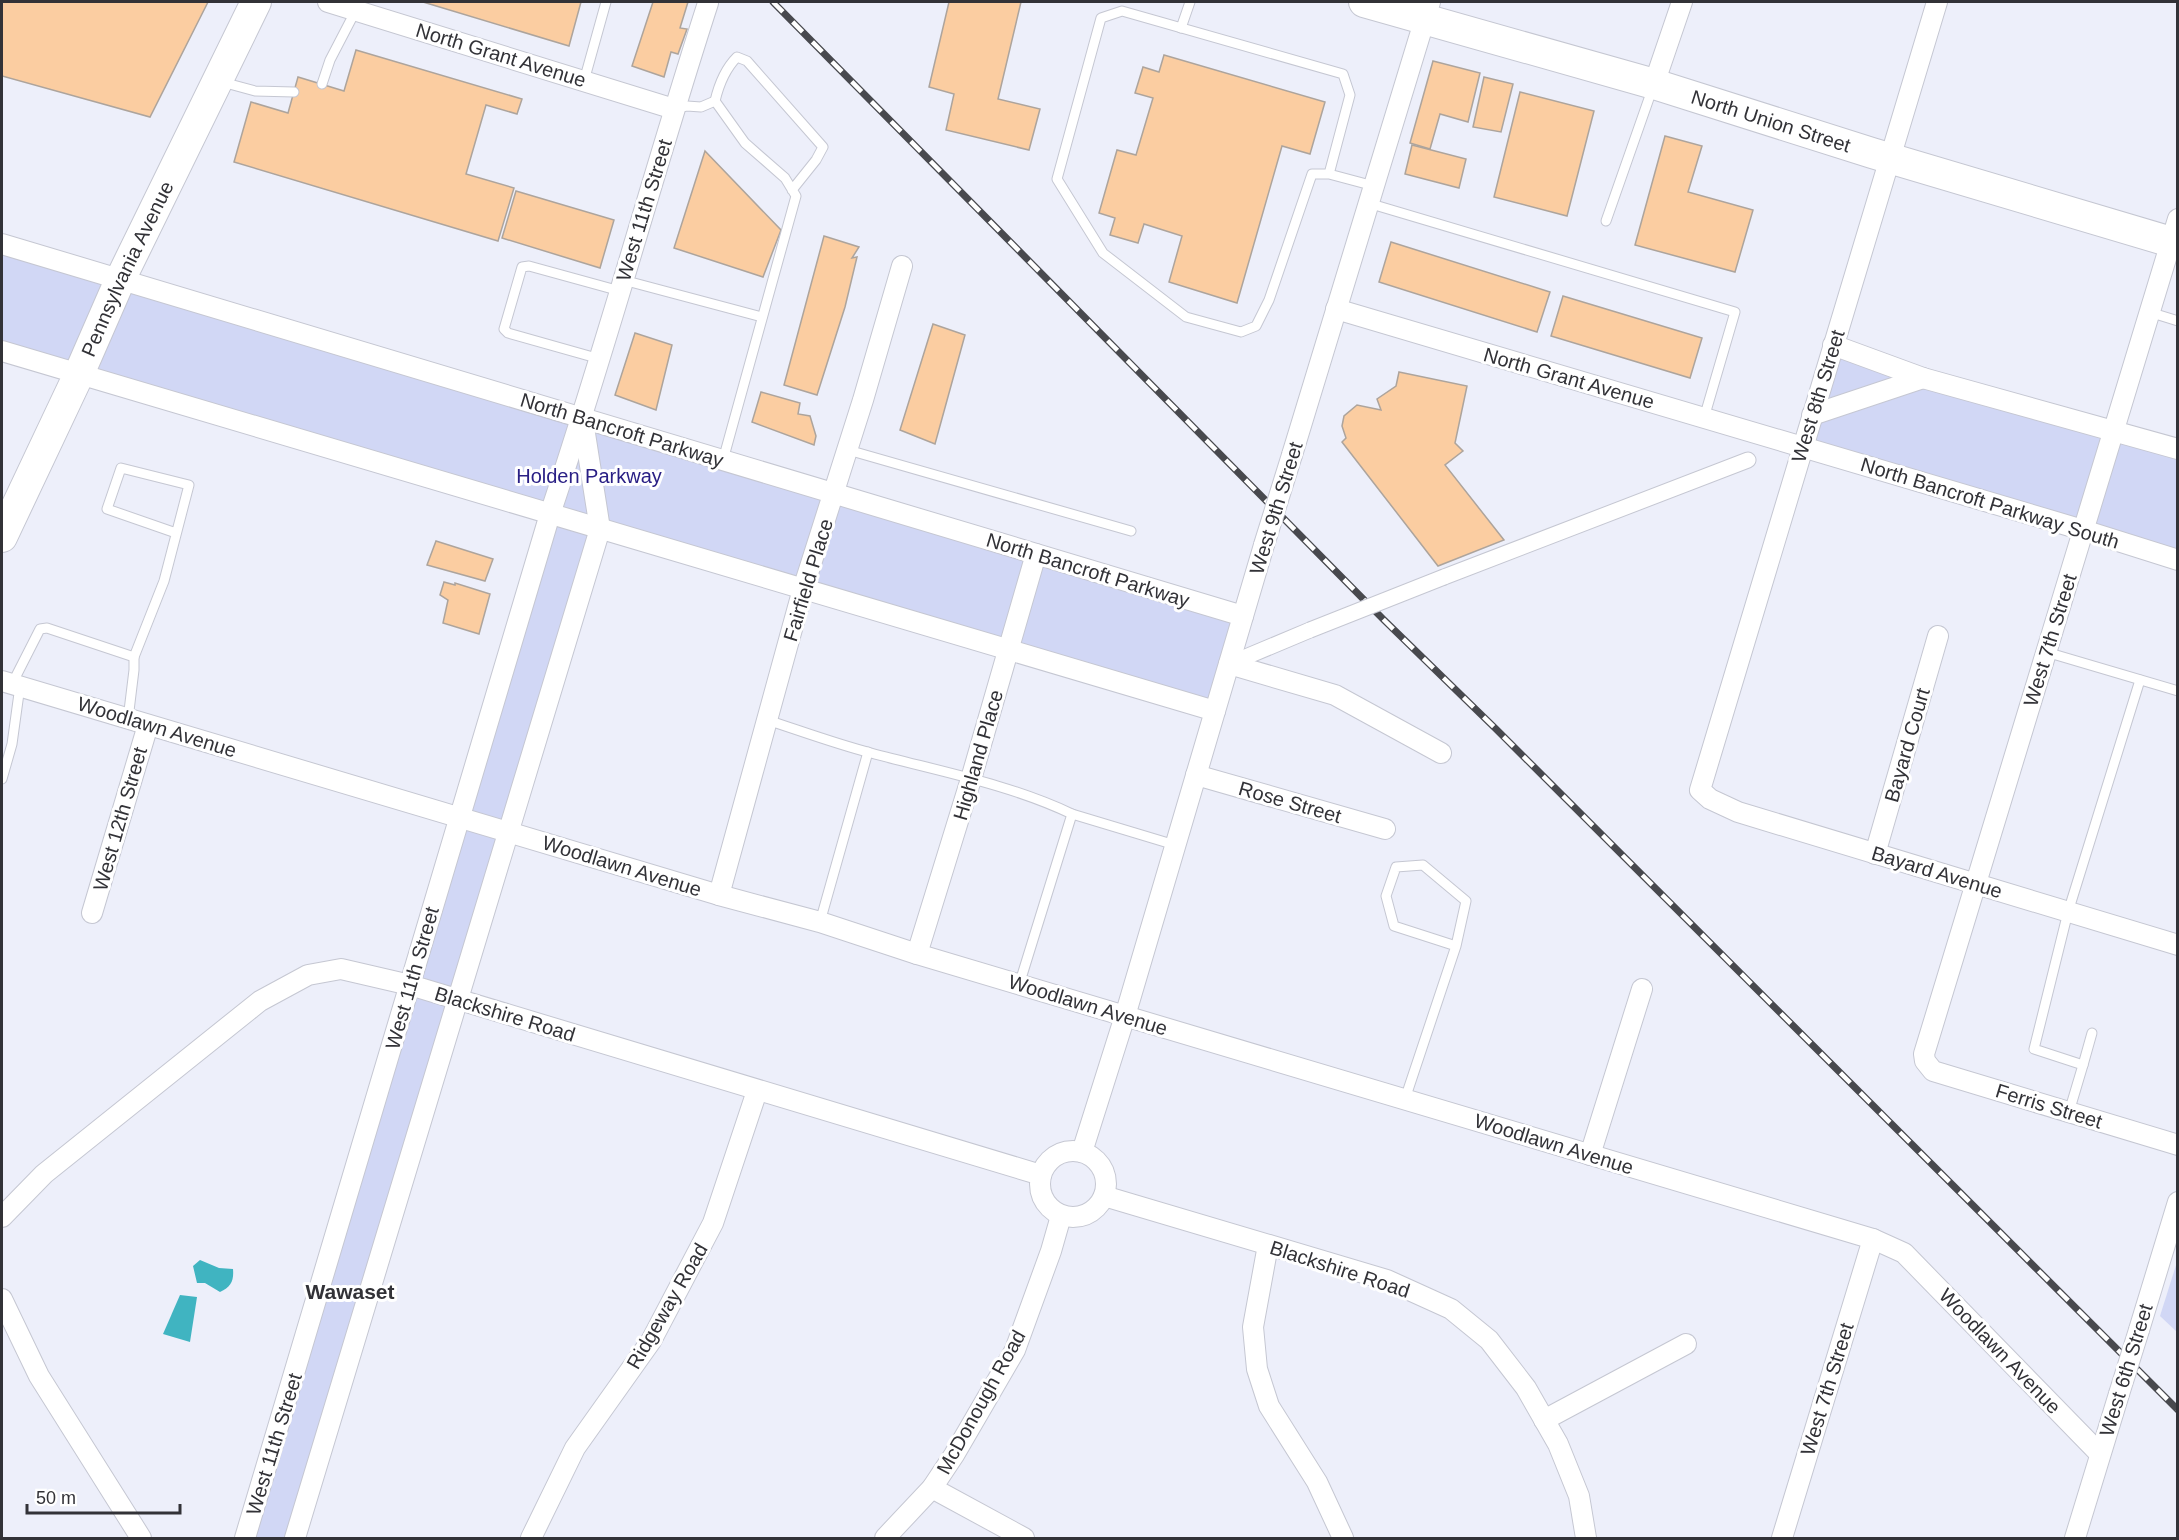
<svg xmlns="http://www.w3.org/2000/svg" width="2179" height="1540" font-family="Arial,sans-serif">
<rect width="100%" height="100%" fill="#edeffa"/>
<g fill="#d1d7f5">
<polygon points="2,244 1243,616 1215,711 600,529 295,1538 245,1538 550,515 2,351"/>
<polygon points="1833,345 2177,449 2177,560 1802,447"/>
<polygon points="2177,1262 2177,1332 2160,1316"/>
</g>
<g fill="#40b4c1">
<path d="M 200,1260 L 219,1268 L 233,1269 C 234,1281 231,1287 220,1292 L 205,1283 L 197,1283 L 193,1266 Z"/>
<polygon points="180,1295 197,1297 190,1342 163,1334"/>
</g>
<g fill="#fbcda1" stroke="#ada49c" stroke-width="1.5">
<polygon points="2,2 208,2 150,117 2,76"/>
<polygon points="423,2 581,2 569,46"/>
<polygon points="653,2 688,2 680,28 687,29 678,54 671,52 664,77 632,66"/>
<polygon points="949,2 1021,2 998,99 1040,109 1029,150 946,130 954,94 929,87"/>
<polygon points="356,50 522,99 517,114 486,105 466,174 514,188 498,241 234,162 251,102 288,113 298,77 344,91"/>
<polygon points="1164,55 1325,102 1310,154 1282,146 1237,303 1169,282 1182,236 1144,224 1138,243 1110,235 1115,218 1099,213 1117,150 1136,155 1153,98 1135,93 1143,67 1159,72"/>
<polygon points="1433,61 1480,73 1468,122 1440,114 1430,149 1410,143"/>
<polygon points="1484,77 1513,84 1501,132 1473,127"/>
<polygon points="1520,92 1594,111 1567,216 1494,197"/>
<polygon points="1665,136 1702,146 1688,192 1753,210 1735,272 1635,245"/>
<polygon points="1412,145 1466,159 1459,188 1405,174"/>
<polygon points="705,151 781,230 763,277 674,248"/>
<polygon points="516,191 614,220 600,268 502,238"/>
<polygon points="824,236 859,247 852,258 857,257 845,307 817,395 784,385"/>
<polygon points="1391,242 1550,292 1537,332 1379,282"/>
<polygon points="1563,296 1702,338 1690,378 1551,336"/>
<polygon points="933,324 965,335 935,444 900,430"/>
<polygon points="635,333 672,345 656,410 615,395"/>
<polygon points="1399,372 1467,386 1455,443 1463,451 1445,465 1504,540 1438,566 1342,442 1346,438 1342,426 1344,416 1357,405 1381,410 1377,399 1396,386"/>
<polygon points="761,392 800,403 798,414 810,416 816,436 814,445 752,422"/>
<polygon points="436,541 493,559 485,581 427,565"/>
<polygon points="444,582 455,585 455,583 490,594 479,634 443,623 448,600 440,595"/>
</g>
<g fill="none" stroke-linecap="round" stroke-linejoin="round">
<g stroke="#c5c7d2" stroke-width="11">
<g id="service">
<polyline points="1181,28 1190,2"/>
<polyline points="584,81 606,2"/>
<polyline points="222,82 255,91 294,92"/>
<polyline points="322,84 330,60 356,10"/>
<polyline points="676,108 687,106 701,107 715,101"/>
<polyline points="1329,174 1312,174 1269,300 1256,326 1241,332 1186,317 1103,253 1057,179 1101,18 1122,11 1343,74 1350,95 1329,174 1374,186"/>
<polyline points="1368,203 1735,312 1704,418"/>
<polyline points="1606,221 1653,87"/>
<polyline points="623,280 762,317"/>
<polyline points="2149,312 2178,321"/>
<polyline points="600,359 508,333 504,329 522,267 529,266 620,291"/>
<polyline points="848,450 1131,531"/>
<path d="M 723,460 L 796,196 L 785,178 L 745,143 L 715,101 C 719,84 725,69 737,57 L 747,61 L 823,147 L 816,160 L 792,190"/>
<polyline points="2046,652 2178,691"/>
<polyline points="134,657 164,581 189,485 121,468 107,509 176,533"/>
<polyline points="12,684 40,629 47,628 134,657 134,670 128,719"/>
<path d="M 767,720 C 801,731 836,744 871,753 C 938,771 1009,784 1072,814 L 1019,985"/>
<polyline points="2,779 12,744 20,686"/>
<polyline points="1072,814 1175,845"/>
<polyline points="820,922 868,752"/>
<polyline points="2083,1065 2092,1033"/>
<polyline points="1405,1099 1456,946 1466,901 1423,865 1396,867 1386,896 1394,926 1456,946"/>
<polyline points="2069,1112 2083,1065 2034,1049 2068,912 2140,680"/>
</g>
</g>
<g stroke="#c5c7d2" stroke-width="17">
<g id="pedestrian">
<polyline points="1444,577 1748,460"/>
<polyline points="1229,664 1310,630"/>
</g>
</g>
<g stroke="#c5c7d2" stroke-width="22">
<g id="minor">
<polyline points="328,2 674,109"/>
<polyline points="1937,2 1700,790 1710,799 1738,812 2178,945"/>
<polyline points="1654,84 1682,2"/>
<polyline points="2178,219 1924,1054 1925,1061 1933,1071 2178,1145"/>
<polyline points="2,244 1243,616"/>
<polyline points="1336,309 2083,530 2178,560"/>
<polyline points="1833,345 1923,378 2178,449"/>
<polyline points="2,351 1215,711"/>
<polyline points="1812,415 1923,378"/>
<polyline points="1292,455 1430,2"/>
<polyline points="1229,664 1335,695 1441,753"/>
<polyline points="2,681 719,895 820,922 917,954 1873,1239 1904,1253 2100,1454"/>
<polyline points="1196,775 1385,829"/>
<polyline points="1875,854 1938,636"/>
<polyline points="719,895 803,589 863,400 902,266"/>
<polyline points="92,913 148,725"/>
<polyline points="917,954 971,779 1036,554"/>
<circle cx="1073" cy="1184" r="33"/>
<polyline points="1082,1152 1125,1016 1264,545"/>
<polyline points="1590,1155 1642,989"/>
<polyline points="1104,1196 1387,1280 1451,1309 1489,1340 1526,1388 1558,1444 1579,1496 1586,1538"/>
<polyline points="2,1217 44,1174 260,1001 308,975 341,969 410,985 1041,1175"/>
<polyline points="1268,1245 1253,1327 1257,1369 1269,1406 1317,1482 1343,1538"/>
<polyline points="2,1299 39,1376 141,1538"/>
<polyline points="2139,1330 2178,1202"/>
<polyline points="1544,1420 1686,1344"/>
<polyline points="932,1488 1024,1538"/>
<path d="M 245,1538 L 550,514 C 607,345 653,173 708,3"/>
<polyline points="295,1538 600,529 583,421"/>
<polyline points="531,1538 575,1448 651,1341 713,1223 757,1091"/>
<polyline points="885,1538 932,1488 954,1455 1015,1350 1051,1251 1061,1216"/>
<polyline points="1782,1538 1873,1239"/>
<polyline points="2075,1538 2119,1394"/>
</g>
</g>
<g stroke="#c5c7d2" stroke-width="32">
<g id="primary">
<path id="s1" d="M 1364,2 L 1654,84 L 1872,153 L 2178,244"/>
<path id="s2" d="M 2,537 L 79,374 L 120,280 L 256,2"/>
</g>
</g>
<use href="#service" stroke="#fff" stroke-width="9"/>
<use href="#pedestrian" stroke="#fff" stroke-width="15"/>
<use href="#minor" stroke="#fff" stroke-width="20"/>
<use href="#primary" stroke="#fff" stroke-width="30"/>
<g stroke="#48494e" stroke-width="7">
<polyline id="rail" points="773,2 1384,620 1496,729 2178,1410"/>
</g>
<use href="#rail" stroke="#fff" stroke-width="4.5" stroke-dasharray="14" stroke-linecap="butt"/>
<g stroke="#c5c7d2" stroke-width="17" stroke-linecap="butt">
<polyline id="pedestrian-bridge" points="1310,630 1444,577"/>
</g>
<g stroke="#c5c7d2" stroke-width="22" stroke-linecap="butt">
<g id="minor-bridge">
<polyline points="1264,545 1292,455"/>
<polyline points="2119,1394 2139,1330"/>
</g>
</g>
<use href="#pedestrian-bridge" stroke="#fff" stroke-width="15"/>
<use href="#minor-bridge" stroke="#fff" stroke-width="20"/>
</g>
<g text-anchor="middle" stroke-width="6" stroke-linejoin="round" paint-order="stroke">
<g font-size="20" fill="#323237" stroke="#fff">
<text transform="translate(501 55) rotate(17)" y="7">North Grant Avenue</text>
<text dy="7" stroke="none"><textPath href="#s1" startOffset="424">North Union Street</textPath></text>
<text transform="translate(644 210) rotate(-73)" y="7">West 11th Street</text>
<text dy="7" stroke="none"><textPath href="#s2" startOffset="296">Pennsylvania Avenue</textPath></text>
<text transform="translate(1569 378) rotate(16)" y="7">North Grant Avenue</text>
<text transform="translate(1818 396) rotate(-73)" y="7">West 8th Street</text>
<text transform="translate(622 430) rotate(17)" y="7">North Bancroft Parkway</text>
<text transform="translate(1990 503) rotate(17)" y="7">North Bancroft Parkway South</text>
<text transform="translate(1276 508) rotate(-73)" y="7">West 9th Street</text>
<text transform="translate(1088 570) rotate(17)" y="7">North Bancroft Parkway</text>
<text transform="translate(808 580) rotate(-73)" y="7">Fairfield Place</text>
<text transform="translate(2050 640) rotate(-73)" y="7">West 7th Street</text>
<text transform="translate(157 727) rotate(17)" y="7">Woodlawn Avenue</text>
<text transform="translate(1907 745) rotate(-74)" y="7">Bayard Court</text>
<text transform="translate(978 755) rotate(-74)" y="7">Highland Place</text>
<text transform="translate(1290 802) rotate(16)" y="7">Rose Street</text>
<text transform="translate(120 819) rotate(-74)" y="7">West 12th Street</text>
<text transform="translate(622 866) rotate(17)" y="7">Woodlawn Avenue</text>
<text transform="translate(1937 872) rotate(17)" y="7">Bayard Avenue</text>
<text transform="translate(412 978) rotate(-74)" y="7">West 11th Street</text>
<text transform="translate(1088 1005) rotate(17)" y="7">Woodlawn Avenue</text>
<text transform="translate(505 1014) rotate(17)" y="7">Blackshire Road</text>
<text transform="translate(2049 1106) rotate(17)" y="7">Ferris Street</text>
<text transform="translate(1554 1144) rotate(17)" y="7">Woodlawn Avenue</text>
<text transform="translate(1340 1269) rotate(18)" y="7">Blackshire Road</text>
<text transform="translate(667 1306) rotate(-60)" y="7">Ridgeway Road</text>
<text transform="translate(2000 1351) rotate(46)" y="7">Woodlawn Avenue</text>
<text transform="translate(2126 1370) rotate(-73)" y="7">West 6th Street</text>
<text transform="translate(1827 1389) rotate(-73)" y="7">West 7th Street</text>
<text transform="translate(981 1402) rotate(-61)" y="7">McDonough Road</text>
<text transform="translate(274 1444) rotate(-73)" y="7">West 11th Street</text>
</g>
<g font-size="20" fill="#2a2085" stroke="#fff">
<text x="589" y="483">Holden Parkway</text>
</g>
<g font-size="21" font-weight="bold" fill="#323237" stroke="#fff">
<text x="350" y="1299">Wawaset</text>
</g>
</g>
<rect width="2179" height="1540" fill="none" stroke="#323237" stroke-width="6"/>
<path d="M27 1504v9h153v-9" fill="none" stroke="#323237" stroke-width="3"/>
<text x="36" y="1504" font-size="18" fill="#323237" stroke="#ffffff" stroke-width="4.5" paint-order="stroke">50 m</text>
</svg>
